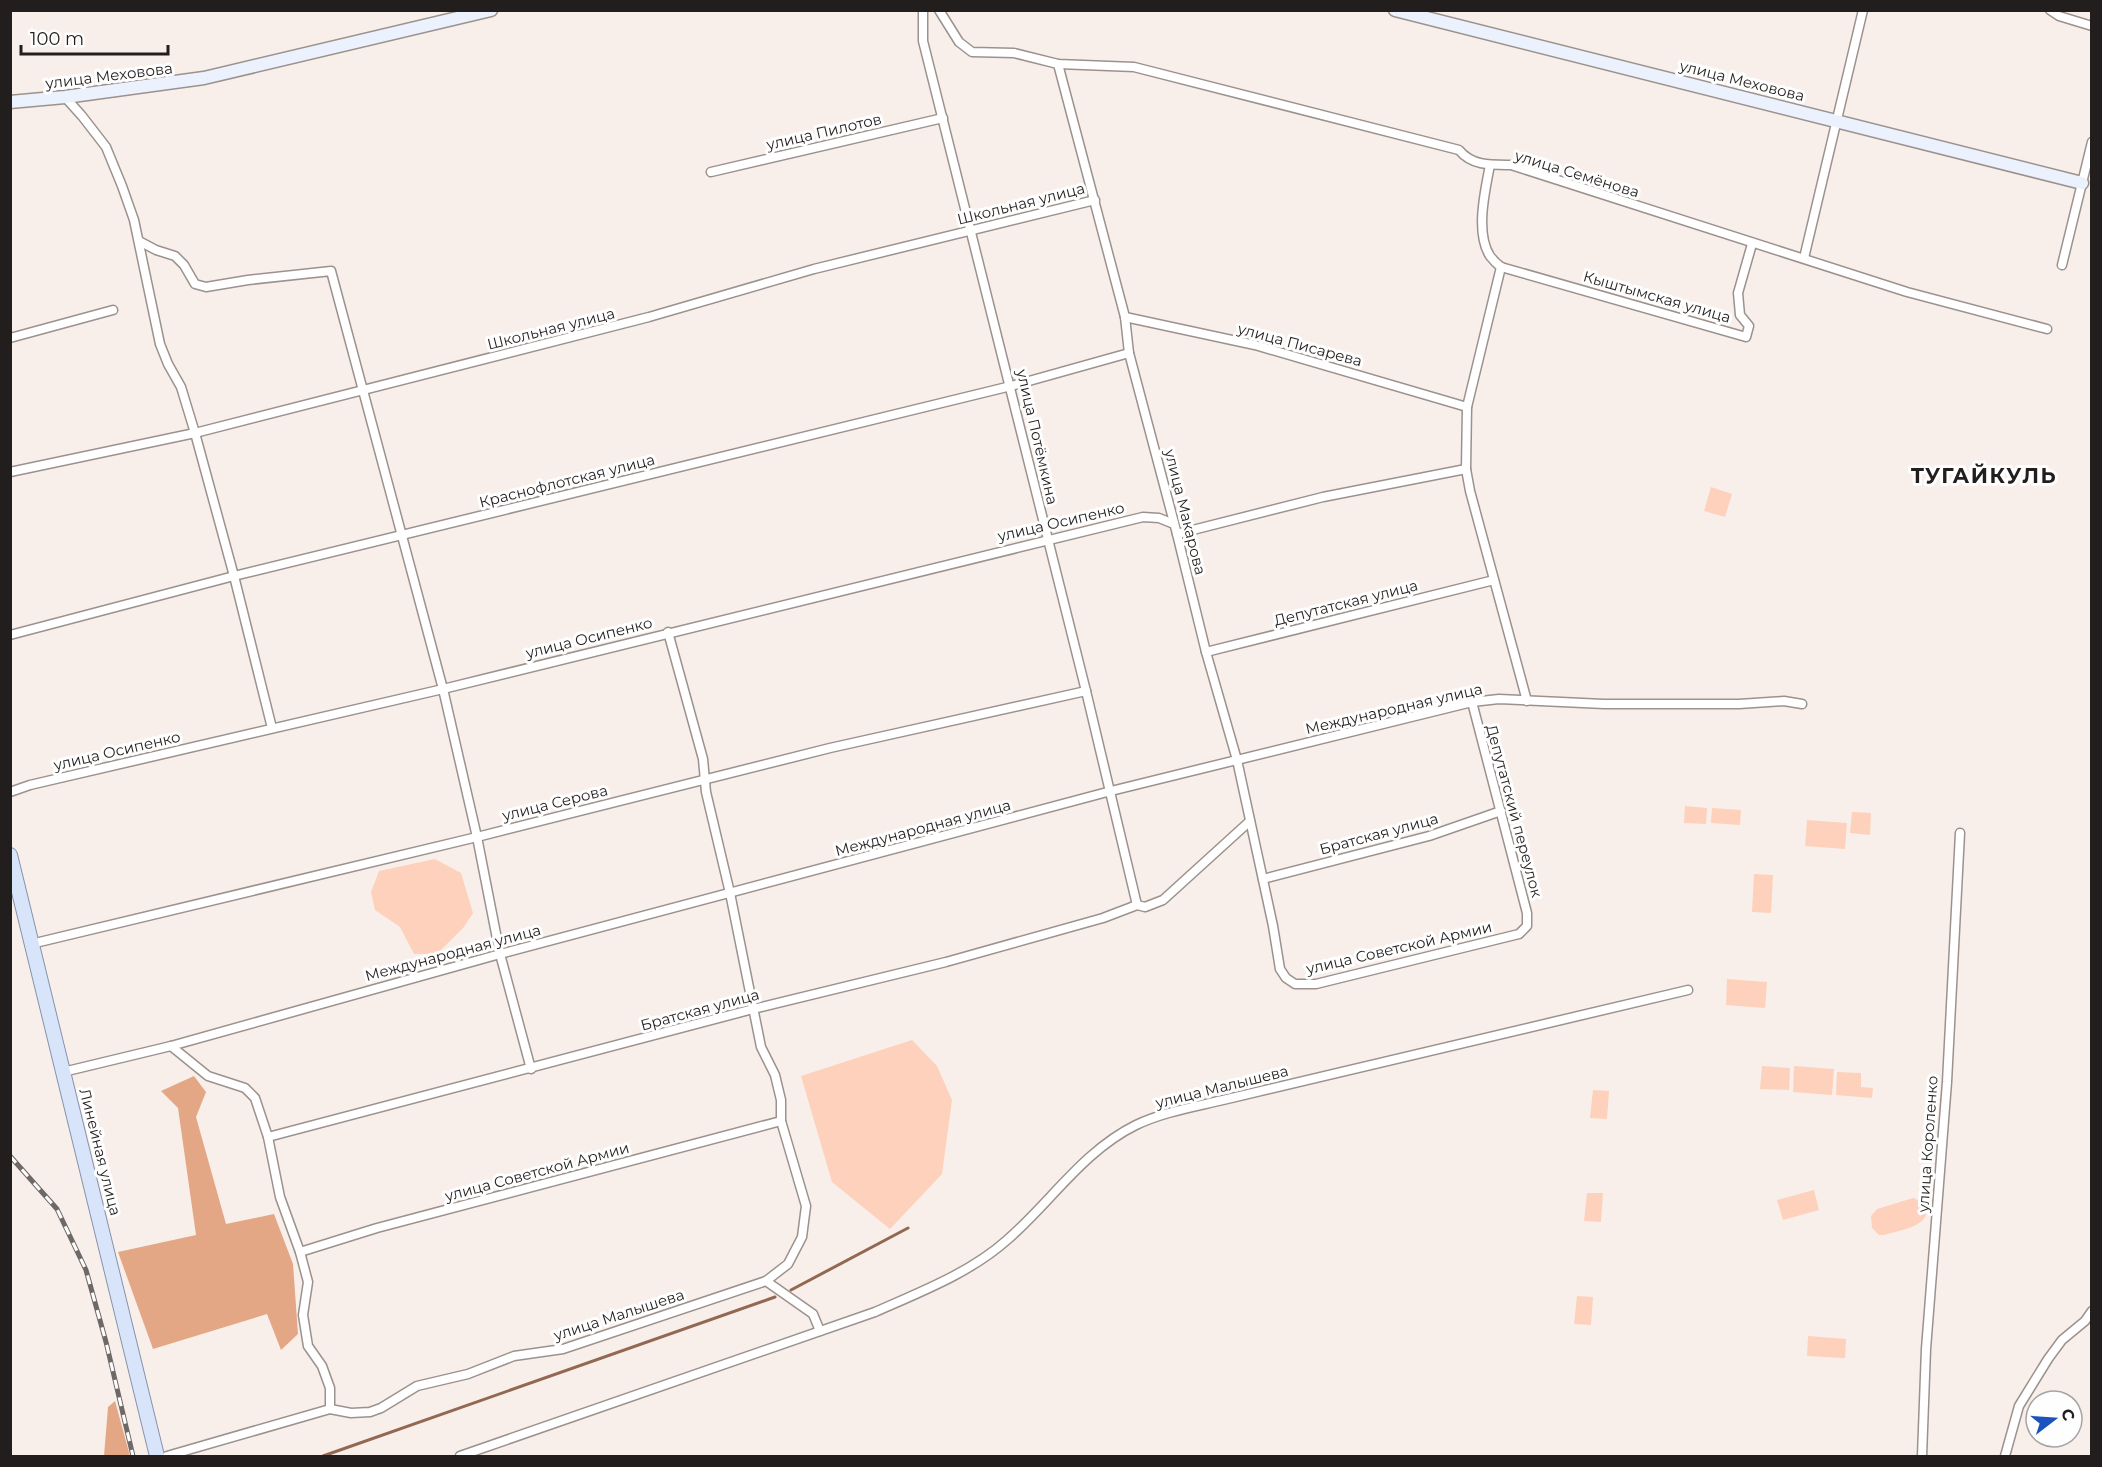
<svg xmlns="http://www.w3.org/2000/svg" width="2102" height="1467" font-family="Montserrat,sans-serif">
<rect width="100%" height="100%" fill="#f9efea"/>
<g fill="#fdd1bb">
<polygon points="1711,487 1732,494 1725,517 1704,511"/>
<polygon points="1685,806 1707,808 1706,824 1684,823"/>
<polygon points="1712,808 1741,810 1740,825 1711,823"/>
<polygon points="1852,812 1871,813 1870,835 1850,833"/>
<polygon points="1807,820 1847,823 1845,849 1805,846"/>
<polygon points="435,859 461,873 473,913 464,927 437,954 414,954 400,927 375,910 371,892 379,871"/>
<polygon points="1754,874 1773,875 1771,913 1752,912"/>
<polygon points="1727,979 1767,982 1765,1008 1726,1005"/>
<polygon points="912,1040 937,1066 952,1100 942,1174 890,1229 832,1182 801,1076"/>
<polygon points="1762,1066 1790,1068 1789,1090 1760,1089"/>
<polygon points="1794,1066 1834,1069 1832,1095 1793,1092"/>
<polygon points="1837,1072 1861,1073 1861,1087 1873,1088 1872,1098 1836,1095"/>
<polygon points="1593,1090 1609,1091 1607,1119 1590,1118"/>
<polygon points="1814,1190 1819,1210 1783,1220 1777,1200"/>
<polygon points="1587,1193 1603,1193 1601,1222 1584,1221"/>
<path d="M 1913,1198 C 1919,1200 1925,1203 1926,1210 C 1929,1227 1896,1231 1884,1235 L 1879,1235 L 1872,1228 L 1871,1216 L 1877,1209 Z"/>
<polygon points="1577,1296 1593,1297 1591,1325 1574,1324"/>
<polygon points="1808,1336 1846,1339 1845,1358 1807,1356"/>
</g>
<g fill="#e3a786">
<polygon points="194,1076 206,1092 196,1117 226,1224 274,1214 293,1264 298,1334 281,1350 267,1314 153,1349 118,1252 196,1235 178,1108 161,1091"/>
<polygon points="115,1401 130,1456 104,1456 108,1407"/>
</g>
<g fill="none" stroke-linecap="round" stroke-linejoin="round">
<g stroke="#936852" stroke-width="3">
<polyline points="791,1290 908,1228"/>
<polyline points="323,1456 775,1297"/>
</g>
<g stroke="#9b928d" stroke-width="11">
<g id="street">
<polyline points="923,10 923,41 1086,691 1137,905"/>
<path d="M 939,10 L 959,42 L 972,52 L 1014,53 L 1058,64 L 1134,67 L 1459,150 C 1472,166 1491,165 1511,165 L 1907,292 L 2047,329"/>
<polyline points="2050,10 2059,16 2092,26"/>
<polyline points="1058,64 1125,317 1129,353 1177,534 1206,652 1237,760 1273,926 1280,969 1286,978 1295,984 1316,984 1519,934 1527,926 1527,913 1472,702"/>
<polyline points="65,97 82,116 106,147 122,186 134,220 160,344 168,364 181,387 195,433 234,576 272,728"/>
<path d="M 1490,165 C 1485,191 1475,233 1490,256 C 1493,260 1497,264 1501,267"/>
<polyline points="711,172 943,118"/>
<polyline points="139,241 156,250 175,256 184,265 195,284 206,287 248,280 331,271 443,689 477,837 500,954 531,1069"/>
<polyline points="1804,258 1863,10"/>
<polyline points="2062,265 2092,142"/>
<polyline points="1501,267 1467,407 1466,469 1470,491 1527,701"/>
<polyline points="1501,267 1746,337 1749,326 1740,315 1738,293 1752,244"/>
<polyline points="1125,317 1255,345 1467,407"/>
<polyline points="10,338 113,310"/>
<polyline points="10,472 195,433 649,317 814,269 1095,200"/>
<polyline points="1177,534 1323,497 1466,469"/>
<polyline points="668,632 703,759 706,792 730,893 761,1047 775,1075 781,1100 781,1121 806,1206 802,1237 788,1264 766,1281"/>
<polyline points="10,635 234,576 1011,386 1129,353"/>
<polyline points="1206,652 1494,580"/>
<polyline points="10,792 30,785 443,689 1143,517 1159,518 1174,524"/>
<polyline points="1263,879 1429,836 1501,811"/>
<polyline points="1137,905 1145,907 1163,900 1250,821"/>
<polyline points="31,944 477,837 830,748 1086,691"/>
<polyline points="171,1046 208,1076 245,1088 255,1098 268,1137 280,1197 300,1252 308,1282 303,1315 308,1346 322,1366 330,1388 330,1409"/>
<polyline points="63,1072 171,1046 500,954 1111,791 1472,702 1499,699 1604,704 1739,704 1784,701 1802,704"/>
<polyline points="268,1137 753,1009 946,962 1103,918 1137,905"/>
<polyline points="300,1252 377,1228 781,1121"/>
<polyline points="167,1456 330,1409 351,1413 370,1412 381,1408 417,1386 468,1374 514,1356 563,1349 766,1281 813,1314 820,1331"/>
<path d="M 460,1456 L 875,1312 C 920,1292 970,1273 1007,1240 C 1050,1203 1083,1151 1136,1125 C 1163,1112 1194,1107 1223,1100 L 1688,990"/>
<polyline points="1922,1456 1926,1349 1947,1082 1960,833"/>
<polyline points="2005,1456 2019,1406 2048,1359 2062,1340 2085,1321 2092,1311"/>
</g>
</g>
<g stroke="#9b928d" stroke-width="15">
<g id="secondary">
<polyline points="1395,10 2082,183"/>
<polyline points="10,102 65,97 204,78 491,10"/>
</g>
</g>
<g stroke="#8793ab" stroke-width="16">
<polyline id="primary" points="10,855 157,1456"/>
</g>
<use href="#street" stroke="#fff" stroke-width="8"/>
<use href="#secondary" stroke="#ebf2fd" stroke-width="12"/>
<use href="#primary" stroke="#d7e4fa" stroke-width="14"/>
<g stroke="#6e6866" stroke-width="5">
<polyline id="rail" points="10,1156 57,1209 86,1270 106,1342 133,1456"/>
</g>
<use href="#rail" stroke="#fefefe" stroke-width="3" stroke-dasharray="9" stroke-linecap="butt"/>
</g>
<g text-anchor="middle" stroke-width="6" stroke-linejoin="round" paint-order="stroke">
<g font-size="15" fill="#221e1d" stroke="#fefefe">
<text transform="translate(109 76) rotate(-7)" y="5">улица Меховова</text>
<text transform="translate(1742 81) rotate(14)" y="5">улица Меховова</text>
<text transform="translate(824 132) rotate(-13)" y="5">улица Пилотов</text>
<text transform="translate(1577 174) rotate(17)" y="5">улица Семёнова</text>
<text transform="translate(1021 204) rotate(-14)" y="5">Школьная улица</text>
<text transform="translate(1657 297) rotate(16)" y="5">Кыштымская улица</text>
<text transform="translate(551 329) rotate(-14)" y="5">Школьная улица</text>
<text transform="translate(1300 345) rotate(15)" y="5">улица Писарева</text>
<text transform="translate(1037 437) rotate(77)" y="5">улица Потёмкина</text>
<text transform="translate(567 481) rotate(-14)" y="5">Краснофлотская улица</text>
<text transform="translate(1185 512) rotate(76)" y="5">улица Макарова</text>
<text transform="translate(1061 522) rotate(-13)" y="5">улица Осипенко</text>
<text transform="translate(1346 603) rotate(-14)" y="5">Депутатская улица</text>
<text transform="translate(589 638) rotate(-14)" y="5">улица Осипенко</text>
<text transform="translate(1394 709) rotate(-13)" y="5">Международная улица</text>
<text transform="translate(117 751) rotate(-13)" y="5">улица Осипенко</text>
<text transform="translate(555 803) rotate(-14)" y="5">улица Серова</text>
<text transform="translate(1514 811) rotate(75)" y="5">Депутатский переулок</text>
<text transform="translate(923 828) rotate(-15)" y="5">Международная улица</text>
<text transform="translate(1379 834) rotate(-15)" y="5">Братская улица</text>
<text transform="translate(1399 948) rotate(-13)" y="5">улица Советской Армии</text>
<text transform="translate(453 953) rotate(-15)" y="5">Международная улица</text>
<text transform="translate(700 1010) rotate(-15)" y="5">Братская улица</text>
<text transform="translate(1222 1087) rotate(-14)" y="5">улица Малышева</text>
<text transform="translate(1928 1144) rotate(-86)" y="5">улица Короленко</text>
<text transform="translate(100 1152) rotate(76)" y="5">Линейная улица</text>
<text transform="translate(537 1172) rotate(-15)" y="5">улица Советской Армии</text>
<text transform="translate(619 1315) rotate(-18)" y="5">улица Малышева</text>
</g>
<g font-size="21" font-weight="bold" letter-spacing="1.5" fill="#221e1d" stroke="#fefefe">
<text x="1984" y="483">ТУГАЙКУЛЬ</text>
</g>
</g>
<rect width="2102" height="1467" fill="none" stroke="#221e1d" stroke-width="24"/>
<g transform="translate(2054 1419) rotate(73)"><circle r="28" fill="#fefefe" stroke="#a6a4a4" stroke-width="1.5"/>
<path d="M0-4.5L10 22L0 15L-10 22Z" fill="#1a52be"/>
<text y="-9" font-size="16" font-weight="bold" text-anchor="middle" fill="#221e1d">С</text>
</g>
<path d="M21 45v9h147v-9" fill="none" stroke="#221e1d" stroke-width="3"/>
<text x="30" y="45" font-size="18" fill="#221e1d" stroke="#fefefe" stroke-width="4.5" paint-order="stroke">100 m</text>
</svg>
